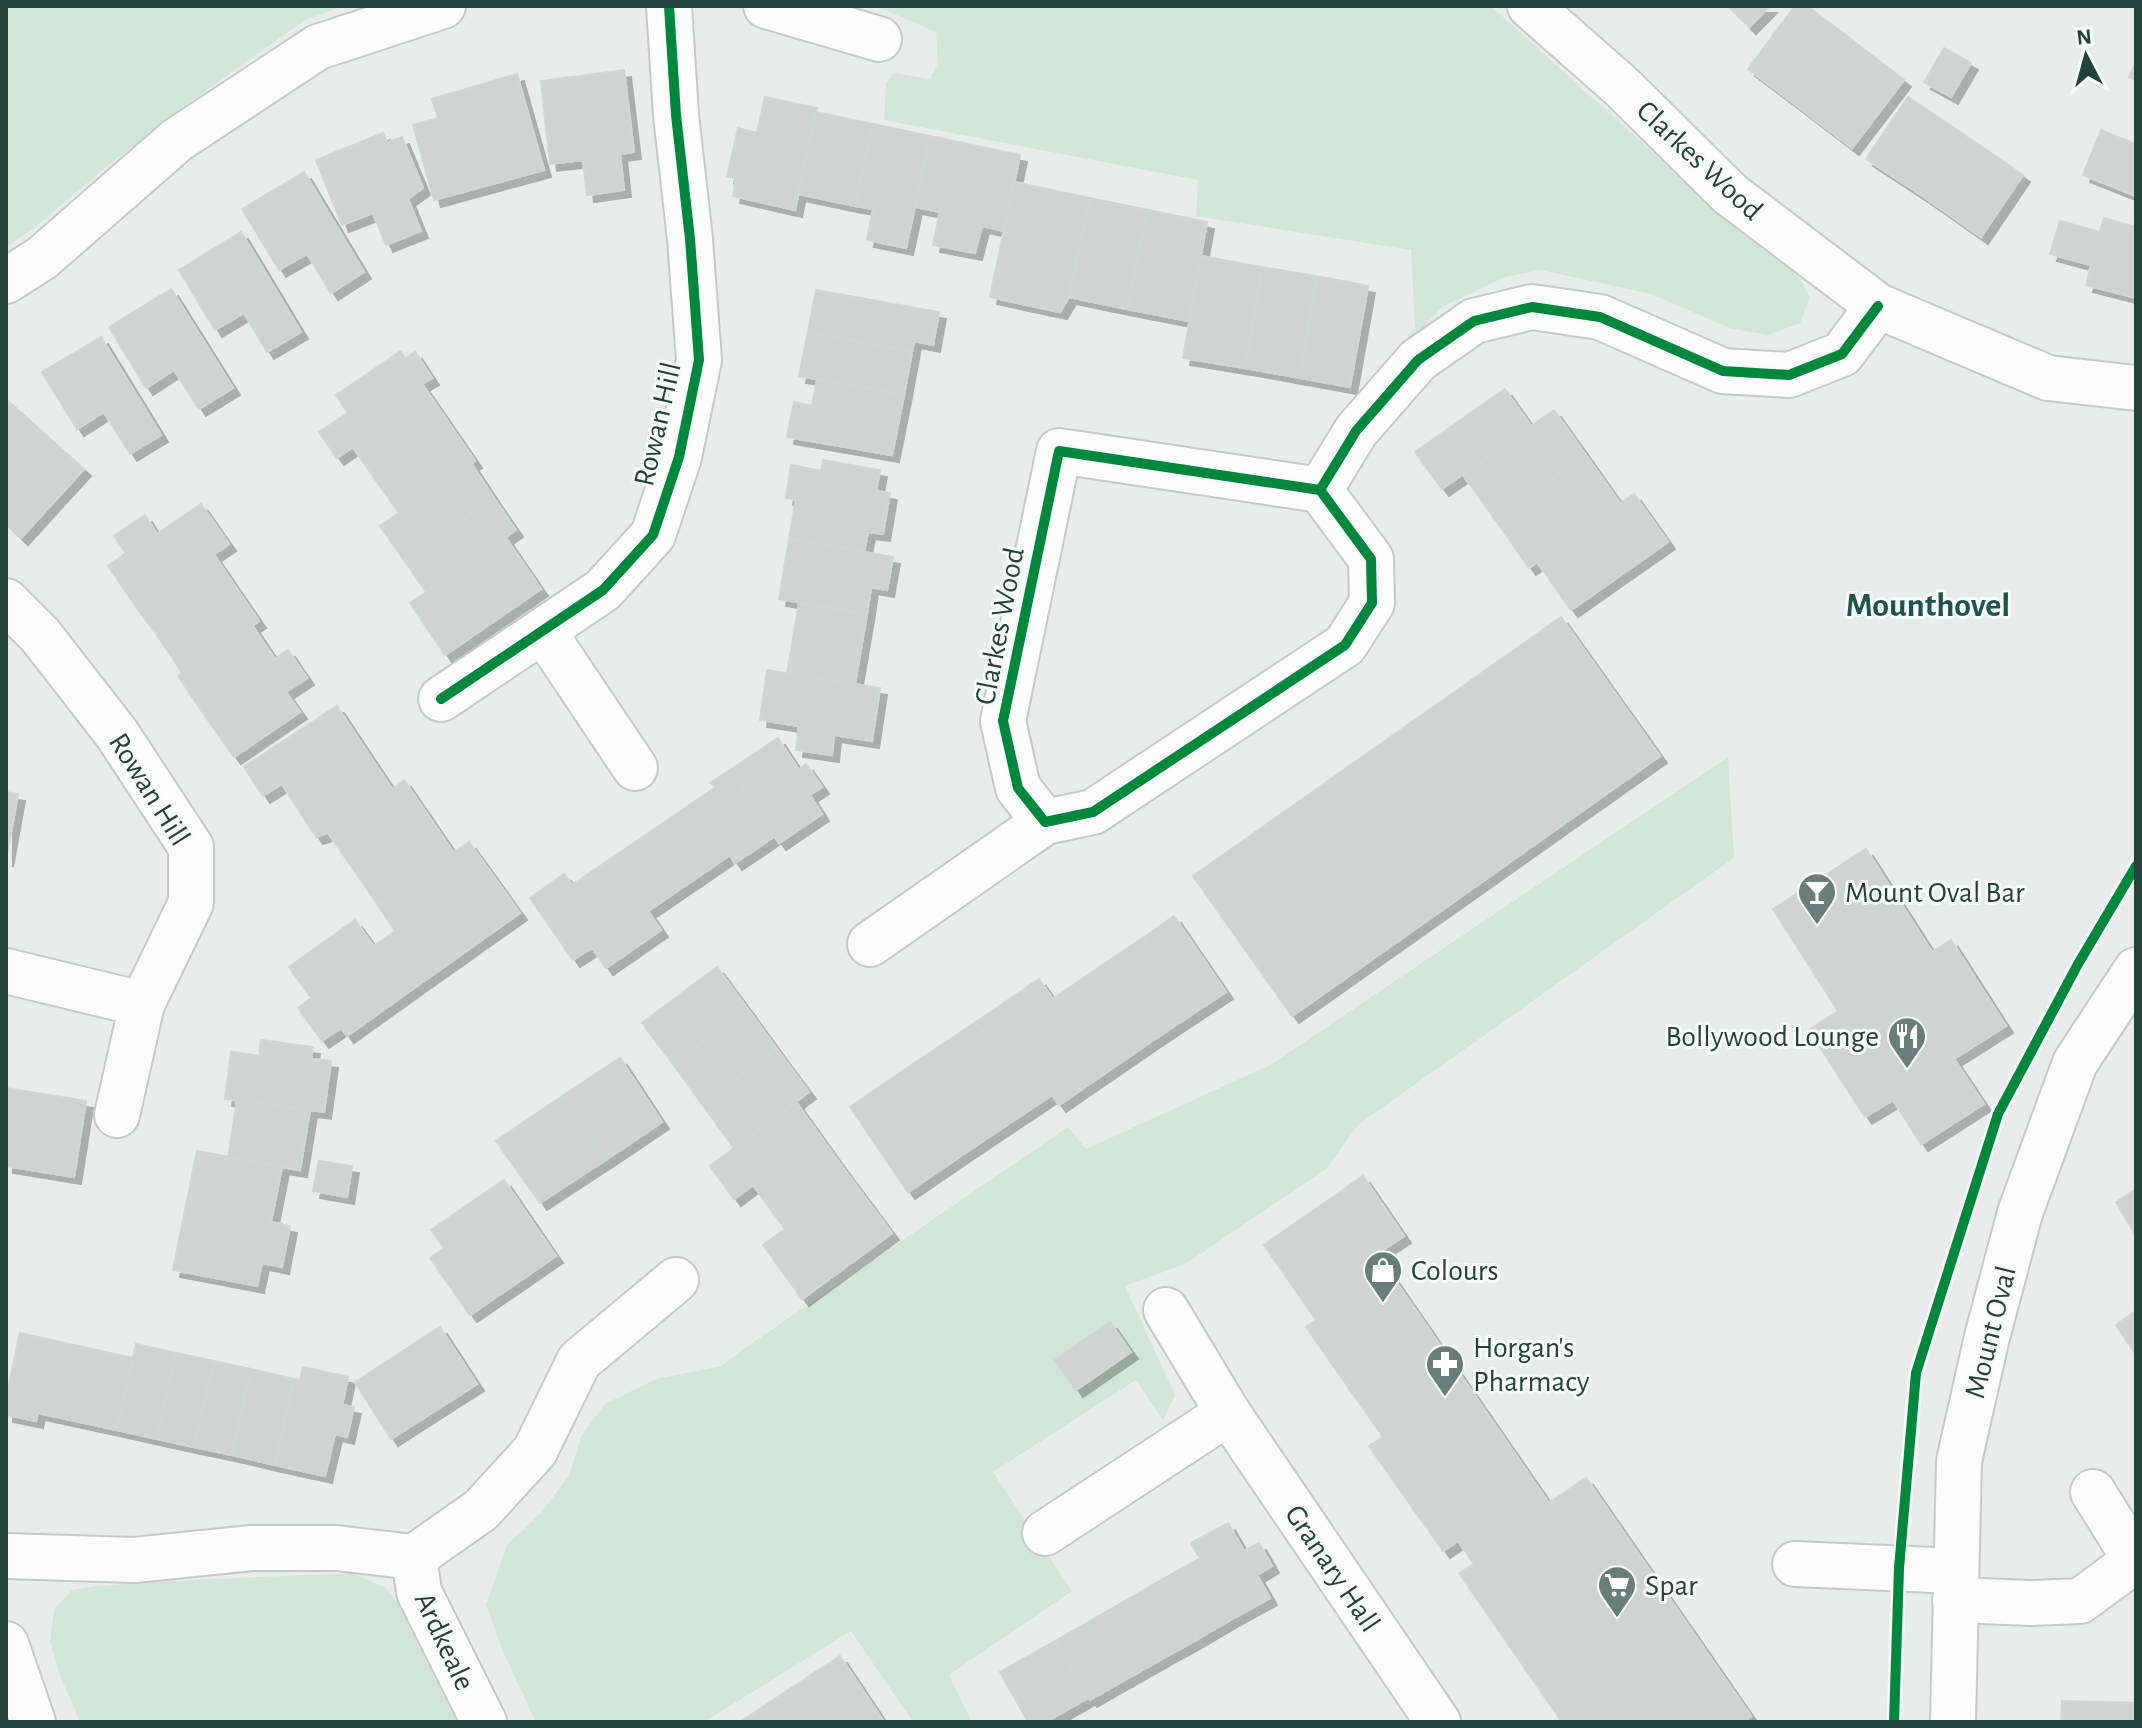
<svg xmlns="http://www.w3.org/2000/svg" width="2142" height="1728" font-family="'Alegreya Sans',sans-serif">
<defs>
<filter id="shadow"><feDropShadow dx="7" dy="7" stdDeviation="0" flood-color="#0004"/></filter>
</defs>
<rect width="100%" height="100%" fill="#e8edeb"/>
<g fill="#d1e6d8">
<polygon points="6,6 344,6 305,20 208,89 105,168 34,228 6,247"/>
<polygon points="876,6 1491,6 1734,226 1770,254 1794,268 1810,298 1800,323 1768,335 1732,329 1651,294 1541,270 1505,277 1442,307 1374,380 1415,327 1411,250 1196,216 1198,180 884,120 886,83 894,73 930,79 938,63 936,32"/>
<polygon points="1728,757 1734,858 1358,1125 1326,1169 1187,1263 1125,1286 1175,1395 1163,1420 1136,1380 993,1472 1072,1591 949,1675 972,1722 913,1722 851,1631 704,1722 536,1722 504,1654 486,1605 507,1545 542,1512 569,1475 582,1435 605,1404 656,1379 722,1366 745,1348 1068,1127 1086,1149 1270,1065"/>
<polygon points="352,1573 386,1588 410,1619 463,1722 80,1722 59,1673 50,1641 54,1609 72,1590 97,1586 171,1581"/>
</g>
<g fill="#cfd4d2" stroke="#d1d6d4" stroke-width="2" filter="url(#shadow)">
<polygon points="1728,6 1770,6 1749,27"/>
<polygon points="1795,6 1807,6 1852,40 1800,108 1748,69"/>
<polygon points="1852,40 1904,80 1852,148 1800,108"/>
<polygon points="1944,48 1971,63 1951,97 1924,82"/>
<polygon points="2136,62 2136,80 2129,77"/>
<polygon points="624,70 634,152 620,154 624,190 587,195 583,160 550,164 541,81"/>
<polygon points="517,74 544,170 434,200 413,125 438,118 432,99"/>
<polygon points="765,97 817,108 795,210 733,196 736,178 727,177 738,128 757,133"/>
<polygon points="1908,97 1966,136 1924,197 1866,159"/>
<polygon points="816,112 873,124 855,206 798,194"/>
<polygon points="873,124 930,136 906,248 867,240 873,209 855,206"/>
<polygon points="2101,130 2135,144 2136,141 2136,196 2083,175"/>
<polygon points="383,133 387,143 402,137 423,188 408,199 421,231 386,245 373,213 342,225 316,160"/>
<polygon points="930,136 1020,155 1004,231 982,226 975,253 933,245 940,212 915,207"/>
<polygon points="1966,136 2023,175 1981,237 1924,197"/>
<polygon points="304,172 364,272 331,293 307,254 279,270 242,209"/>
<polygon points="1014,182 1090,198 1069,297 1060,312 990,297"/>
<polygon points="1090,198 1148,210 1127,309 1069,297"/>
<polygon points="1148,210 1207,222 1189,321 1127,309"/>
<polygon points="2104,218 2136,227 2136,298 2086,285 2091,265 2050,254 2060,221 2100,232"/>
<polygon points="241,232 301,332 267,352 244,313 215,330 179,270"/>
<polygon points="1201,256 1262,267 1245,368 1183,358"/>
<polygon points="1262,267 1317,276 1300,378 1245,368"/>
<polygon points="1317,276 1368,286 1350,387 1300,378"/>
<polygon points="171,289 233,388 199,409 174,370 146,388 109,327"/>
<polygon points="816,290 939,312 933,345 914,341 912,352 808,332"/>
<polygon points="808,332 912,352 904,395 799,376"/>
<polygon points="101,337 161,435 130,454 104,412 77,429 42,372"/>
<polygon points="401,351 405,359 415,352 432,378 422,384 429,394 337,458 319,432 348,413 336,395"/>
<polygon points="817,379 904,395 892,455 787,437 794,402 812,406"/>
<polygon points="1505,389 1531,426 1442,489 1415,452"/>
<polygon points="429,394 451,426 375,479 352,446"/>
<polygon points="6,399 84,469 21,538 6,524"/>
<polygon points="1554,410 1586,455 1495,519 1463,475"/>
<polygon points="451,426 475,461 399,513 375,479"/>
<polygon points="1586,455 1620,503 1529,568 1495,519"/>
<polygon points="823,460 880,470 876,491 890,493 883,534 868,532 864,552 789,539 796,500 786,498 791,465 821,471"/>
<polygon points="471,463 494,498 404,560 380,526"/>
<polygon points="1634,494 1668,542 1571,610 1537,562"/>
<polygon points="494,498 516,530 427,593 404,560"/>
<polygon points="201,504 229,544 137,608 108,566 126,553 114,536 145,515 157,534"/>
<polygon points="506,538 541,589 445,655 410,603"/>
<polygon points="789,539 893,557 887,590 871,587 867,614 779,599"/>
<polygon points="214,555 237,589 161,641 137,608"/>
<polygon points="237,589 259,621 183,674 161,641"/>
<polygon points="799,603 867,614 855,684 787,674"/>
<polygon points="1561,617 1660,756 1292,1016 1193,876"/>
<polygon points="252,625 275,659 201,710 178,676"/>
<polygon points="288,650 307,678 286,692 300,712 234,757 201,710"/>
<polygon points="767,670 880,688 872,741 834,735 832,755 796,750 799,726 760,720"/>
<polygon points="337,706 366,750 291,798 282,784 263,796 244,767"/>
<polygon points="778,738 799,770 806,764 822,787 810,795 822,814 779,843 730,770"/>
<polygon points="366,750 393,790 328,833 316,837 291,798"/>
<polygon points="730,770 775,836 735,863 694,802 716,787 710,783"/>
<polygon points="404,780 430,818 354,870 328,833 393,790"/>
<polygon points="6,792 18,794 6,860"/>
<polygon points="694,802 730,855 692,881 656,828"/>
<polygon points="430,818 454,853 378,905 354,870"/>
<polygon points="656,828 692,881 648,911 612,858"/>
<polygon points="469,842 520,913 407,993 374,946 395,931 378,905"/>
<polygon points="1866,849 1932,952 1951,940 2006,1026 1954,1059 1984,1104 1921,1144 1893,1100 1865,1117 1809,1030 1838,1011 1773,909"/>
<polygon points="612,858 661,930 606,968 592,948 573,960 530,898 564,874 572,885"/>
<polygon points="1174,916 1226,992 1194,1013 1143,938"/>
<polygon points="355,920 407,993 347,1036 341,1028 322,1041 298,1008 311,998 289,967"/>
<polygon points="1143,938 1194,1013 1155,1039 1104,964"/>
<polygon points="1104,964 1155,1039 1104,1074 1053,999"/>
<polygon points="717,967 748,1009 673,1064 642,1023"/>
<polygon points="1039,979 1104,1074 1059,1105 1052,1095 1034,1107 976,1022"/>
<polygon points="748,1009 777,1049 702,1104 673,1064"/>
<polygon points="976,1022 1034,1107 971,1149 913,1064"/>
<polygon points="261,1040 313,1047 311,1059 331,1061 324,1112 225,1099 231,1052 259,1056"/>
<polygon points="777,1049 809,1092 734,1148 702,1104"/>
<polygon points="620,1058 662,1122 607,1159 564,1095"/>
<polygon points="913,1064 971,1149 908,1192 850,1107"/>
<polygon points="6,1088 86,1101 74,1177 6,1166"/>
<polygon points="564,1095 607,1159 540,1203 496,1141"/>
<polygon points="237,1100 310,1110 300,1170 228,1159"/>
<polygon points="796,1102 839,1162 772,1211 753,1185 734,1199 710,1166"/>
<polygon points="197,1151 282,1167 271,1222 290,1226 282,1267 262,1263 257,1286 173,1270"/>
<polygon points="319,1161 352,1166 347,1197 313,1191"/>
<polygon points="839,1162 892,1233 802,1299 763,1245 785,1229 772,1211"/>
<polygon points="1363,1176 1404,1236 1377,1254 1549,1503 1586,1478 1751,1716 1743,1722 1562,1722 1459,1573 1474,1564 1458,1541 1443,1551 1369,1446 1383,1437 1306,1327 1316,1320 1264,1245"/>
<polygon points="504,1180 556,1256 470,1315 430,1258 444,1248 431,1230"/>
<polygon points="2136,1189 2136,1236 2116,1202"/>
<polygon points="2136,1311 2136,1355 2116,1325"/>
<polygon points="1110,1322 1131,1352 1076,1390 1055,1360"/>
<polygon points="440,1327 477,1384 391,1439 355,1382"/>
<polygon points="20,1333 133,1358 117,1430 38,1413 36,1421 6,1415 6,1398"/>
<polygon points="136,1344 176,1353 157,1439 117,1430"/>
<polygon points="176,1353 214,1361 194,1447 157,1439"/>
<polygon points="214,1361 251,1369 232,1455 194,1447"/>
<polygon points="303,1367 348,1377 342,1405 354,1407 347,1437 335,1434 325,1476 275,1465 294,1379 300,1380"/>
<polygon points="251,1369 294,1379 275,1465 232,1455"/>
<polygon points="1228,1523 1244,1551 1259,1543 1272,1566 1257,1575 1270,1598 1234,1618 1191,1543"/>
<polygon points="1200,1558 1234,1618 1198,1639 1163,1579"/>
<polygon points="1163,1579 1198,1639 1162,1659 1128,1599"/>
<polygon points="1128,1599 1162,1659 1125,1680 1090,1621"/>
<polygon points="1090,1621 1125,1680 1090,1700 1055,1641"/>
<polygon points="1055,1641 1088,1698 1046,1722 1028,1722 1000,1672"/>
<polygon points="840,1656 884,1722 740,1722"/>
<polygon points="2062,1701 2136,1703 2136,1722 2061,1722"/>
</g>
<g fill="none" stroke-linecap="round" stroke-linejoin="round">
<g stroke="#c5cac8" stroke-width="48">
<g id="minor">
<polyline points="766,6 879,39"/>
<polyline points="1530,6 1622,87 1730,194 1878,306 2048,378 2136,388"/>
<polyline points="6,281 42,258 177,140 318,47 443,6"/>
<polyline points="1320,490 1059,451 1003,721 1018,788 1045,822 1093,812 1345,645 1372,603 1371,559 1320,490 1356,431 1418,360 1474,321 1532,307 1600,317 1723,371 1789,375 1842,354 1878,306"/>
<polyline points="6,601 40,635 117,734 191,847 191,903 142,1004"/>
<polyline points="544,632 635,768"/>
<polyline points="441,699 603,590 653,535 679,457 699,360 690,239 676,115 669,6"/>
<polyline points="870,944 1045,822"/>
<polyline points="6,971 142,1004 117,1115"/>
<polyline points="1166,1310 1228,1413 1438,1722"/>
<polyline points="2093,1492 2136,1561"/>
<polyline points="1045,1533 1228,1413"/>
<polyline points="6,1556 134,1560 252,1548 336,1548 414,1557 481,1510 535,1451 579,1361 676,1280"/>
<polyline points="414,1557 419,1592 484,1722"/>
<polyline points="1795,1564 1956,1571"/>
<polyline points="1955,1600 2031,1603 2080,1601 2136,1560"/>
<polyline points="6,1644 33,1722"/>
<polyline points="1953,1722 1959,1461 1987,1337 2020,1213 2075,1063 2136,970"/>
</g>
</g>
<use href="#minor" stroke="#fcfcfc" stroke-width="44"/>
<g stroke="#f7fbf9" stroke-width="15">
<g id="cycleway">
<polyline points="1320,490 1059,451 1003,721 1018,788 1045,822 1093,812 1345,645 1372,603 1371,559 1320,490 1356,431 1418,360 1474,321 1532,307 1600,317 1723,371 1789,375 1842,354 1878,306"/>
<polyline points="441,699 603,590 653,535 679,457 699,360 690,239 676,115 669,6"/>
<polyline points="1894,1722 1899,1568 1916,1373 1998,1114 2078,964 2136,866"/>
</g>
</g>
<use href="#cycleway" stroke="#00873e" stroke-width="10"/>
</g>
<defs>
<g id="bar-pin" transform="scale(2)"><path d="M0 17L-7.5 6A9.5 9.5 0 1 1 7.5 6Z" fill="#697e78" stroke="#f7fbf9"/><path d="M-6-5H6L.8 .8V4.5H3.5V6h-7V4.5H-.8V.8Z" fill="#fff"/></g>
<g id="restaurant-pin" transform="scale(2)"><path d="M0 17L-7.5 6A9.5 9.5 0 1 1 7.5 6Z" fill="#697e78" stroke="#f7fbf9"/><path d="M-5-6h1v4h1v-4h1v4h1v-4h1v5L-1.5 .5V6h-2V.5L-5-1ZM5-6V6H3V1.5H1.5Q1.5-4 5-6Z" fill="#fff"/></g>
<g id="shop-pin" transform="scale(2)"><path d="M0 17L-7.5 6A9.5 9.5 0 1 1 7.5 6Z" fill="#697e78" stroke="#f7fbf9"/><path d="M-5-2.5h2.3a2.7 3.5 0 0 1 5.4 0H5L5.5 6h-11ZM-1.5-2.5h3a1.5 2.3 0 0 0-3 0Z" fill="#fff"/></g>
<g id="pharmacy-pin" transform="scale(2)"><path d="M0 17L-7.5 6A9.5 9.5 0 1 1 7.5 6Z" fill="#697e78" stroke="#f7fbf9"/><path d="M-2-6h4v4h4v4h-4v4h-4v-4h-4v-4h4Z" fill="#fff"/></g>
<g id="supermarket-pin" transform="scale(2)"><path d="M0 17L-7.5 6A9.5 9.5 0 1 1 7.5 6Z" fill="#697e78" stroke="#f7fbf9"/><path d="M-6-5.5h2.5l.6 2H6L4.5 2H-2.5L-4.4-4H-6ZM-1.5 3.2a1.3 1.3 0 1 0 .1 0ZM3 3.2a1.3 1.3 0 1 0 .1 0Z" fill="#fff"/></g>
</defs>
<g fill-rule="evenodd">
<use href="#bar-pin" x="1817" y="892"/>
<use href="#restaurant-pin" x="1907" y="1036"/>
<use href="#shop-pin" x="1383" y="1270"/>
<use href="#pharmacy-pin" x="1445" y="1364"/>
<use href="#supermarket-pin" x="1617" y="1585"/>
</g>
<g text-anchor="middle" stroke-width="6" stroke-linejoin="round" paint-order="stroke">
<g font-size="30" fill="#24423a" stroke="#f7fbf9">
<text transform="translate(1700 160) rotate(43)" y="10">Clarkes Wood</text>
<text transform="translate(657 424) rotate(-77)" y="10">Rowan Hill</text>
<text transform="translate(999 626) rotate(-79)" y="10">Clarkes Wood</text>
<text transform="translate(150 789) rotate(58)" y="10">Rowan Hill</text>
<text transform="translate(1990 1332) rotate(-76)" y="10">Mount Oval</text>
<text transform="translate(1333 1568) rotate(56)" y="10">Granary Hall</text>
<text transform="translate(445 1641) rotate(65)" y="10">Ardkeale</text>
</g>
<g font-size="30" fill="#24423a" stroke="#f7fbf9" text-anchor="start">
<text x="1845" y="902">Mount Oval Bar</text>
<text x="1879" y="1046" text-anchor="end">Bollywood Lounge</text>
<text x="1411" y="1280">Colours</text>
<text x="1473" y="1357">Horgan's<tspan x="1473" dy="34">Pharmacy</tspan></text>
<text x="1645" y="1595">Spar</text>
</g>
<g font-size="34" font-weight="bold" fill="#1f5548" stroke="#f7fbf9">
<text x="1928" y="616">Mounthovel</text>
</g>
</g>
<rect width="2142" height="1728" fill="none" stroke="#24423a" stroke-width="16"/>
<g transform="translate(2086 56) rotate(354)" stroke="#f7fbf9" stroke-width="6" paint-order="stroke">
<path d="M0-6L14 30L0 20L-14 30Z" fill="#24423a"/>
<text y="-12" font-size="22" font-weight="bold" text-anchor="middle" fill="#24423a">N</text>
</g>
</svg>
